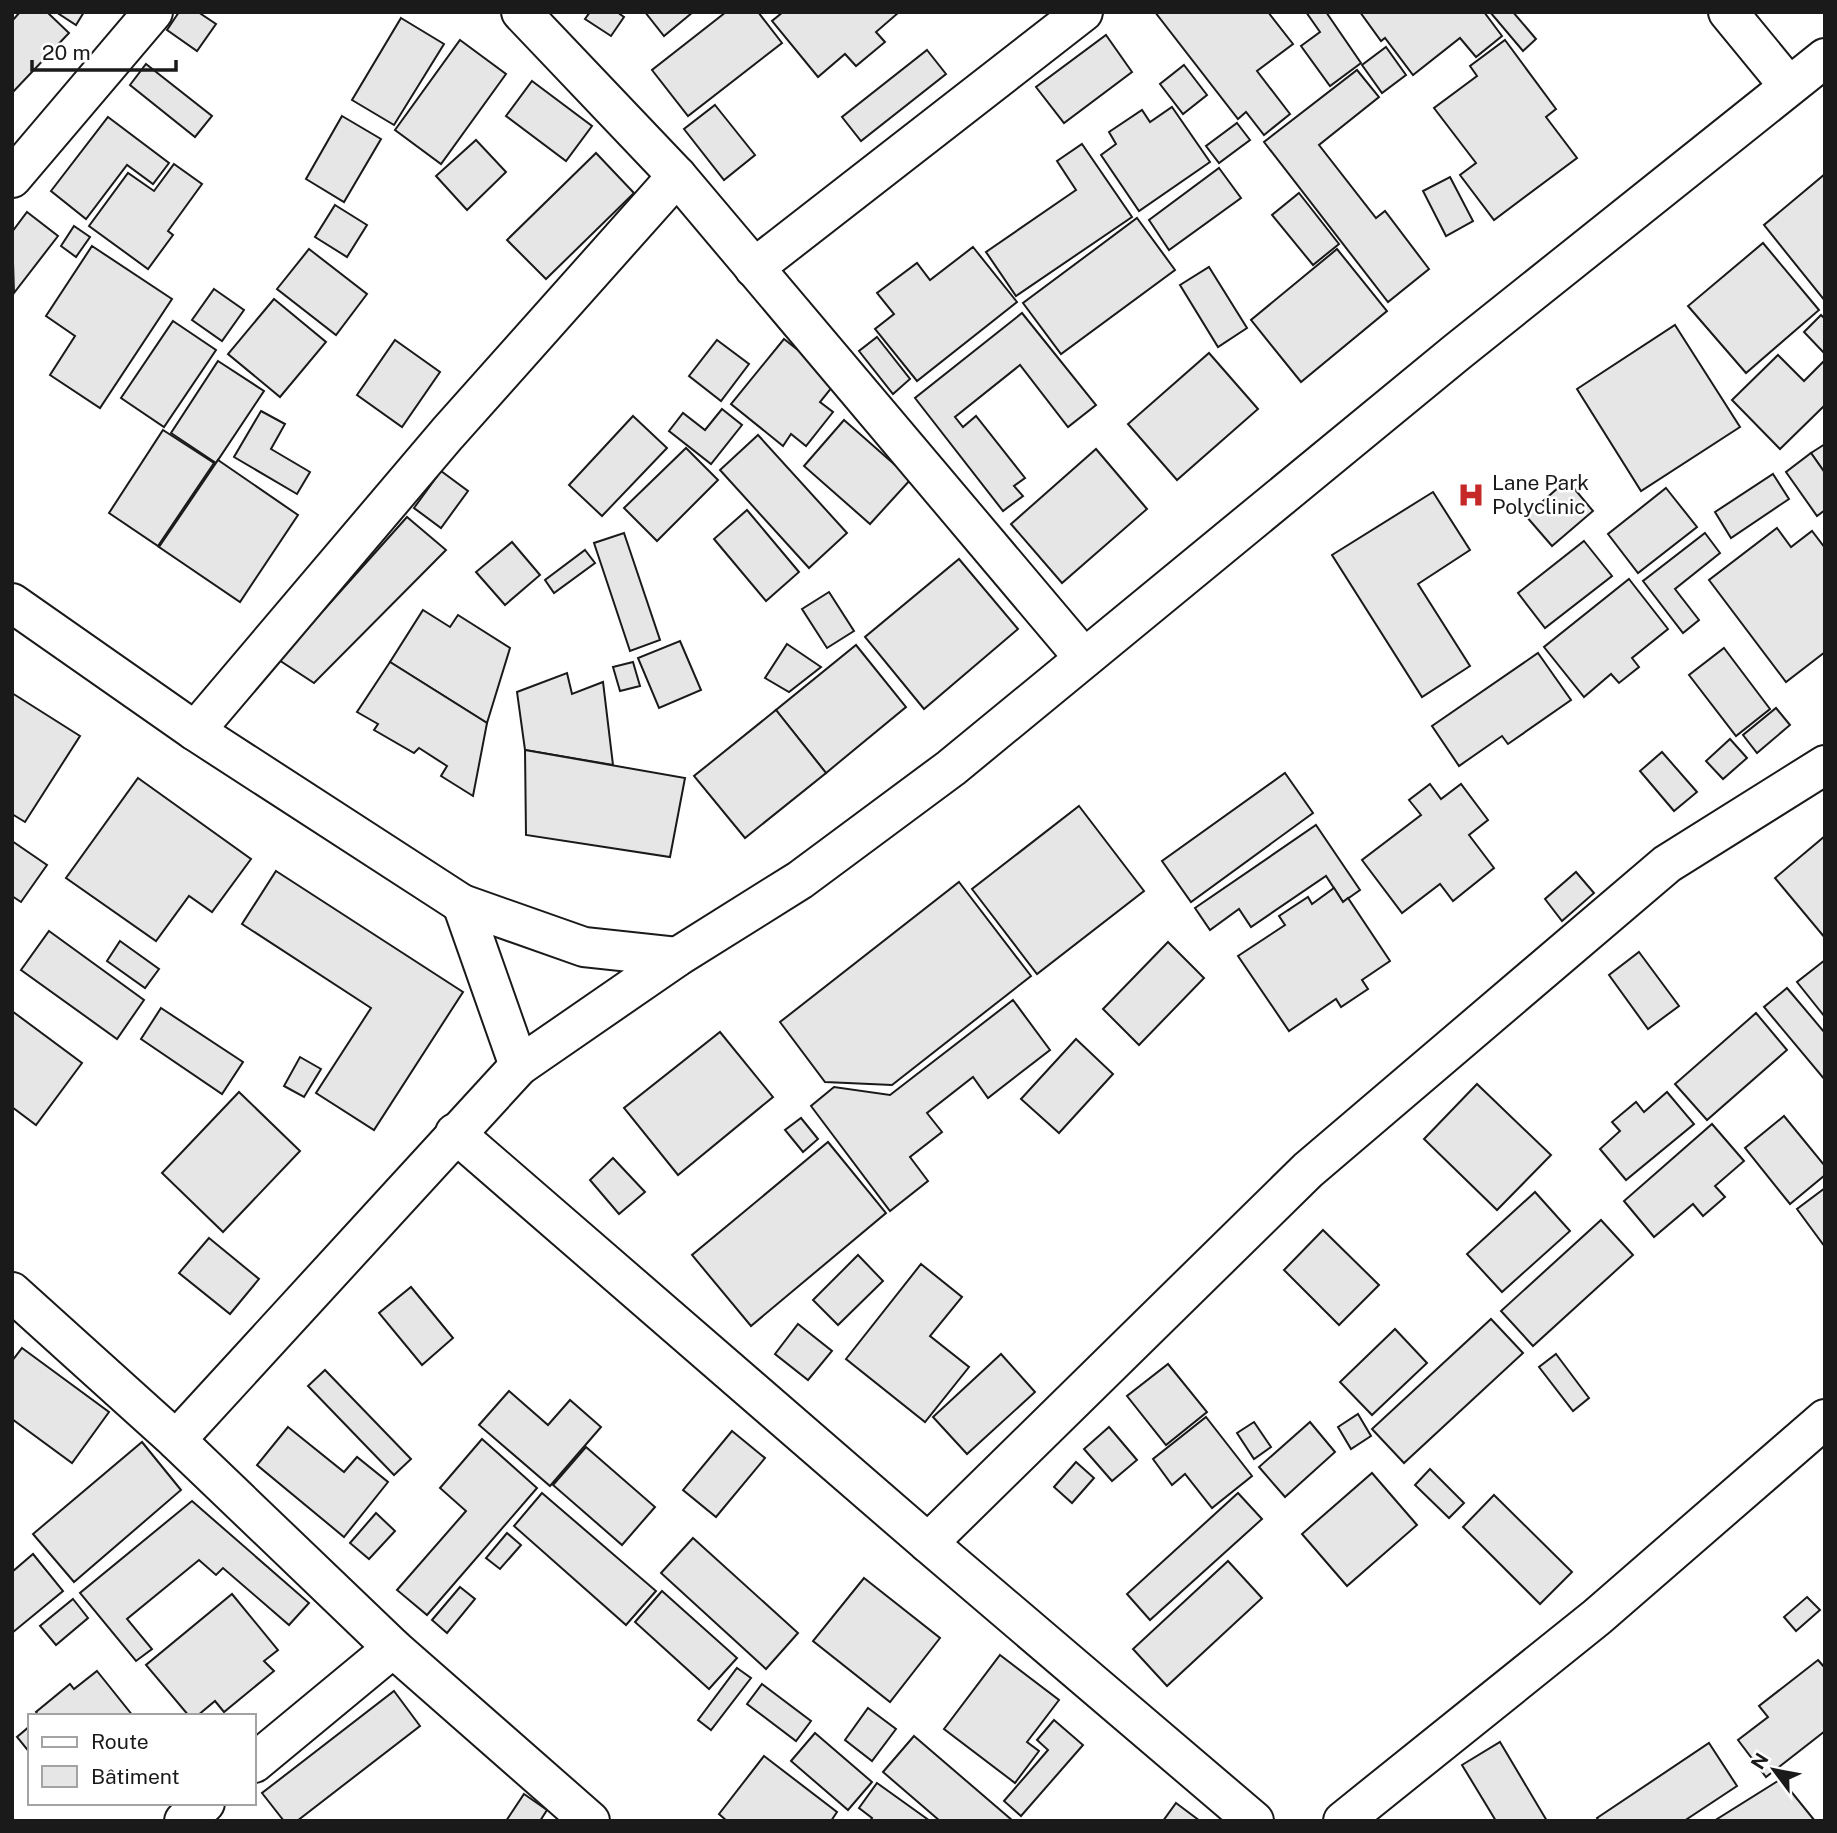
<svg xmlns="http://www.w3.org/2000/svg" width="1837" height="1833" font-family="'Public Sans',sans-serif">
<rect width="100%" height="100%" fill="#fff"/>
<g fill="#e6e6e6" stroke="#1a1a1a" stroke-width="2">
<polygon points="20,12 47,12 69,33 12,93 12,21"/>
<polygon points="56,12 84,12 76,25"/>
<polygon points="179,12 198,12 216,24 197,51 167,30"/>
<polygon points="590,12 617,12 624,17 611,36 585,19"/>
<polygon points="645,12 693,12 664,36"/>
<polygon points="726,12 758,12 782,43 688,116 652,70"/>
<polygon points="783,12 897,12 898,13 876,32 885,42 856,66 845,54 818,77 772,21"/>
<polygon points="1155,12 1268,12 1293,44 1257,71 1290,114 1264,135 1246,112 1238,119"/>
<polygon points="1306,12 1326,12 1361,63 1330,86 1301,46 1320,32"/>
<polygon points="1360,12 1484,12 1502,36 1476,57 1460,38 1413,75 1385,38 1381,41"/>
<polygon points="1490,12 1513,12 1536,39 1523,51"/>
<polygon points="401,18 444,44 394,125 352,100"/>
<polygon points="1106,35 1132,72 1064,123 1036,87"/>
<polygon points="460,40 506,74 441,164 395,130"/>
<polygon points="1505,40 1556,109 1546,117 1577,158 1494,220 1460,175 1476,163 1434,108 1477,76 1470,66"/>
<polygon points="1386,47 1406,75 1382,93 1362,65"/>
<polygon points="927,50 946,74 861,141 842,117"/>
<polygon points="146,64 212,116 195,137 130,85"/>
<polygon points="1184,65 1207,95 1183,114 1160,84"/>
<polygon points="1357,70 1379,97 1319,145 1376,218 1385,211 1429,269 1388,302 1264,142"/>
<polygon points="532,81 592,126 566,161 506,116"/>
<polygon points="715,105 755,155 724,180 684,129"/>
<polygon points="1172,107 1210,162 1139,211 1101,155 1116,144 1109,132 1142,110 1150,122"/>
<polygon points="342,116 381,139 344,202 306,179"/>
<polygon points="108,117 169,163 153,184 127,165 86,219 51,191"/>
<polygon points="1237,123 1250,140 1219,163 1206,146"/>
<polygon points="476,140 506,172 467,210 436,176"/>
<polygon points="1082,144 1132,217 1016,296 986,252 1076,190 1057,161"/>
<polygon points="596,153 634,193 546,279 507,240"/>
<polygon points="174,164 202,184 168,231 173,235 148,269 89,226 128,173 154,191"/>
<polygon points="1219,168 1241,198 1169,250 1149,220"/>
<polygon points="1825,174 1825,301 1764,225"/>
<polygon points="1450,177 1473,221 1446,236 1423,191"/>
<polygon points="1299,193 1339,244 1313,265 1272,215"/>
<polygon points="335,205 367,225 347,257 315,237"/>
<polygon points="27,212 58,236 14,293 12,232"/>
<polygon points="1137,218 1175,270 1061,354 1023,303"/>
<polygon points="74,226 90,237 76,257 61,246"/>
<polygon points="1763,243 1819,310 1746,373 1688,306"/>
<polygon points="92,246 172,299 100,408 50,375 75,336 46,316"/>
<polygon points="973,247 1017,302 917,381 875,329 894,314 877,293 917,263 930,280"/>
<polygon points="309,249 367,294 336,335 277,289"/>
<polygon points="1337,249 1387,311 1301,382 1251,320"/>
<polygon points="1209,267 1247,328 1218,347 1180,285"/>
<polygon points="214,289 244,310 222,341 192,320"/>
<polygon points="274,299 326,342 280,397 228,354"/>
<polygon points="1022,313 1096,405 1068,427 1020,365 955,417 963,427 976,416 1025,478 1014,486 1023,496 1003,511 915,398"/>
<polygon points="1821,315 1825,319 1825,354 1804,332"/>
<polygon points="173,321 216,350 164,427 121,398"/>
<polygon points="1675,325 1740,427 1641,491 1577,389"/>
<polygon points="877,337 910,379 893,394 859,351"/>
<polygon points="784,339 837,381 820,402 833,412 806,446 791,434 783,446 731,404"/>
<polygon points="395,340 440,372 402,427 357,395"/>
<polygon points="717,340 749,364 721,401 689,376"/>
<polygon points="1209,353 1258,409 1177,480 1128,424"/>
<polygon points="1778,355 1804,381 1825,360 1825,405 1780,449 1732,400"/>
<polygon points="218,361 264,391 216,463 171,433"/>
<polygon points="722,409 742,425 711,464 669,431 683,413 705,430"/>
<polygon points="261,411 285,424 271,449 310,472 297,494 234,457"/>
<polygon points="633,416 667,448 602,516 569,485"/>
<polygon points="844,420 911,479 870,524 804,466"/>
<polygon points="163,430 214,463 158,546 109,513"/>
<polygon points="758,435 847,533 809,568 720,470"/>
<polygon points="1825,444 1825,473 1811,453"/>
<polygon points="686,448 718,480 657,541 624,508"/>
<polygon points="1096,449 1147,509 1062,583 1011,524"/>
<polygon points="1811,453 1825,473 1825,510 1817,516 1786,472"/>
<polygon points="218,460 298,515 240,602 159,547"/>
<polygon points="441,471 468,491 441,528 414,508"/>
<polygon points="1773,474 1789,499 1731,538 1715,512"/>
<polygon points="1567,480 1593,511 1552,546 1526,516"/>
<polygon points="1666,488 1697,527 1638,573 1608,534"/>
<polygon points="1433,492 1470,550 1418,584 1470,666 1422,697 1332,555"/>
<polygon points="747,510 799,572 766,601 714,539"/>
<polygon points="407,517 446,550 314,683 279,660"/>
<polygon points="1777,528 1791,547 1812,531 1825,548 1825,652 1786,682 1709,580"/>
<polygon points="624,533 660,640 630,651 594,543"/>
<polygon points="1705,533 1720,553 1675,589 1699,620 1683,633 1643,581"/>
<polygon points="1584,541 1612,576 1545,628 1518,593"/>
<polygon points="512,542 540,575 505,605 476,572"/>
<polygon points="585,550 595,563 554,593 545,580"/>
<polygon points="959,559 1018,629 924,709 865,637"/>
<polygon points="1629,579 1668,629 1632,658 1639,667 1619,683 1611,674 1584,697 1544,647"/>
<polygon points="829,592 854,631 827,648 802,609"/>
<polygon points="423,610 450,627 458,615 510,648 487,723 390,662"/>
<polygon points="680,641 701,690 659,708 638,658"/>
<polygon points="787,644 821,667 789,692 765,678"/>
<polygon points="856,645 906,707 826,773 776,710"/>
<polygon points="1724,648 1770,709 1736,736 1689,675"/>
<polygon points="1538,653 1571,700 1508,744 1502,736 1459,766 1432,726"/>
<polygon points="390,662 487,723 473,796 441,776 447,766 419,748 414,753 374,730 378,724 357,712"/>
<polygon points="633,662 640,686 620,691 613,667"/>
<polygon points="567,673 572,694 603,682 613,765 525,750 517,692"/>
<polygon points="12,693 80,736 25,822 12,814"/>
<polygon points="1776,708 1790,725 1757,753 1743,735"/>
<polygon points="776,710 826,773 745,838 694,776"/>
<polygon points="1730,739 1747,758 1723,779 1706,761"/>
<polygon points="525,750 685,778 670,857 526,835"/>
<polygon points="1662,752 1697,792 1674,811 1640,771"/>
<polygon points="1285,773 1313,813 1191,902 1162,861"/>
<polygon points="138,778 251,859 212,912 189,896 156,941 66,878"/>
<polygon points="1430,784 1441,799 1461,784 1488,820 1469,835 1494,868 1453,901 1440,884 1402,913 1362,860 1421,815 1409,800"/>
<polygon points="1079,806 1144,891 1037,974 972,889"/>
<polygon points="1316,825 1360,890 1343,902 1326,876 1251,927 1239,909 1210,930 1195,908"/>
<polygon points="1825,836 1825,938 1775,878"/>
<polygon points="12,841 47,865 21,902 12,896"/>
<polygon points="276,871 463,992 374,1130 316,1093 371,1008 242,924"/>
<polygon points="1576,872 1594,893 1562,921 1545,899"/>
<polygon points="959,882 1031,976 892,1085 825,1082 780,1022"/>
<polygon points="1334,888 1343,902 1348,898 1390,961 1362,980 1368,989 1341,1007 1336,999 1289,1031 1238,956 1285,925 1279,916 1308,897 1312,904"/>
<polygon points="49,931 144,1000 117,1039 21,970"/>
<polygon points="120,941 159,969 145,988 107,961"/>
<polygon points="1168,942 1204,978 1139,1045 1103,1009"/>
<polygon points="1639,952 1679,1006 1648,1029 1609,975"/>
<polygon points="1825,960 1825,1017 1797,982"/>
<polygon points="1787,988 1825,1033 1825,1080 1764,1007"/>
<polygon points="1013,1000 1050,1050 988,1098 973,1077 927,1113 942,1132 910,1157 928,1181 890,1211 811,1106 834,1087 890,1095"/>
<polygon points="161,1008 243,1062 222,1094 141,1039"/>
<polygon points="12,1011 82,1063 36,1125 12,1107"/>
<polygon points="1756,1013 1787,1050 1707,1120 1675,1084"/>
<polygon points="720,1032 773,1097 678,1175 624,1108"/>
<polygon points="1076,1039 1113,1074 1059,1133 1021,1099"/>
<polygon points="300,1057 321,1069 304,1097 284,1086"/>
<polygon points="1477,1084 1551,1155 1497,1210 1424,1139"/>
<polygon points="239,1092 300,1151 223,1232 162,1173"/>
<polygon points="1667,1092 1694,1124 1626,1180 1600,1149 1620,1131 1612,1122 1636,1102 1644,1112"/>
<polygon points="1784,1116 1825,1166 1825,1175 1790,1204 1745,1148"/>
<polygon points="801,1118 818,1139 803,1152 785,1130"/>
<polygon points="1712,1124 1744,1161 1715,1186 1725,1197 1703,1216 1693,1204 1654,1237 1624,1201"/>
<polygon points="828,1142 886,1213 751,1326 692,1255"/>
<polygon points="613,1158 645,1192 619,1214 590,1180"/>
<polygon points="1825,1188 1825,1247 1797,1209"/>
<polygon points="1535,1192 1570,1231 1502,1292 1467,1254"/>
<polygon points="1601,1220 1633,1255 1533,1346 1501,1311"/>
<polygon points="1323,1230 1379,1285 1339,1325 1284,1270"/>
<polygon points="209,1238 259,1279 230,1314 179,1273"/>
<polygon points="858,1255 883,1281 838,1325 813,1300"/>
<polygon points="921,1264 962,1297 930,1336 969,1367 925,1422 846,1359"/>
<polygon points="411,1287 453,1338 422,1365 379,1313"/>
<polygon points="1491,1319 1523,1353 1404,1463 1372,1429"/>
<polygon points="798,1324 832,1351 808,1380 775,1354"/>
<polygon points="1395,1329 1427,1363 1372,1415 1340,1382"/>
<polygon points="22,1348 109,1412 72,1463 12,1419 12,1361"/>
<polygon points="1001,1354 1035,1392 967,1454 933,1417"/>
<polygon points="1556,1354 1589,1398 1573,1411 1539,1367"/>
<polygon points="1168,1364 1207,1412 1166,1445 1127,1396"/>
<polygon points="325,1370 411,1459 394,1475 308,1386"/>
<polygon points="509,1391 548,1425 570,1400 601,1427 550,1486 479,1425"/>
<polygon points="1358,1414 1371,1436 1351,1449 1338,1427"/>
<polygon points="1206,1417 1252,1476 1212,1508 1185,1474 1172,1485 1153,1459"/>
<polygon points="1254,1422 1271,1447 1254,1459 1237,1433"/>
<polygon points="1310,1422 1335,1452 1285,1497 1259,1467"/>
<polygon points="288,1427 344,1472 357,1457 388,1482 344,1537 257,1465"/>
<polygon points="1109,1427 1137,1460 1112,1481 1084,1449"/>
<polygon points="732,1431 765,1458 716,1517 683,1490"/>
<polygon points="482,1439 537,1488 427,1615 397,1590 466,1511 440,1488"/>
<polygon points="142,1442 181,1490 74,1582 33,1534"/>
<polygon points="586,1447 655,1507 622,1545 553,1485"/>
<polygon points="1076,1462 1094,1478 1072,1503 1054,1487"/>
<polygon points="1430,1469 1464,1503 1449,1518 1415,1485"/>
<polygon points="1372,1473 1417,1525 1347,1586 1302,1534"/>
<polygon points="542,1493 656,1591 626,1625 514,1526"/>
<polygon points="1238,1493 1262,1519 1150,1620 1127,1594"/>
<polygon points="1494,1495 1572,1572 1540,1604 1463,1527"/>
<polygon points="192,1501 309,1603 289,1625 223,1568 216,1575 199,1560 127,1619 152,1649 136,1661 80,1593"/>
<polygon points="376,1513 395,1531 369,1559 350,1543"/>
<polygon points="507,1533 521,1545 500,1569 486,1558"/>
<polygon points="693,1538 798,1633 766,1669 661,1573"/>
<polygon points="33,1554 63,1591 12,1633 12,1572"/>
<polygon points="1228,1561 1262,1598 1167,1686 1133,1649"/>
<polygon points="864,1578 940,1638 890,1702 813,1641"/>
<polygon points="460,1587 475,1599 447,1633 432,1620"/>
<polygon points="662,1591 737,1658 709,1689 635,1622"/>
<polygon points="232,1594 278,1650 264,1661 274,1671 224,1712 215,1701 197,1716 189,1716 146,1665"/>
<polygon points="1807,1597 1820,1610 1796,1631 1784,1617"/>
<polygon points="73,1599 88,1618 56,1645 40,1626"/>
<polygon points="1000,1655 1059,1700 1027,1742 1039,1751 1015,1783 944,1729"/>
<polygon points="1818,1660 1825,1668 1825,1731 1766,1777 1738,1740 1768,1717 1759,1706"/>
<polygon points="737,1668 751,1678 711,1730 698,1720"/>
<polygon points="97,1671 133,1716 39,1716 36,1712 70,1684 74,1689"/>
<polygon points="762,1684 811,1721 796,1741 747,1704"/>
<polygon points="394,1691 420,1726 297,1821 284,1821 262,1793"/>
<polygon points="868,1708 896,1729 872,1761 845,1740"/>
<polygon points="1054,1720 1083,1745 1021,1816 1004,1801 1048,1750 1037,1740"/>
<polygon points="30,1726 30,1753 17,1737"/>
<polygon points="815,1733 872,1782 848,1810 791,1761"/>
<polygon points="914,1736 1013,1821 940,1821 883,1772"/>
<polygon points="1500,1742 1547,1821 1496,1821 1462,1765"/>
<polygon points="1709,1743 1737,1786 1684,1821 1599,1821 1597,1818"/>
<polygon points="764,1756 837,1812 831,1821 727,1821 719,1814"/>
<polygon points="1781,1779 1815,1821 1714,1821"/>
<polygon points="877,1783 930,1821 870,1821 872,1818 859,1808"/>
<polygon points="524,1794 547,1810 540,1821 506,1821"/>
<polygon points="1176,1803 1200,1821 1163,1821"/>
</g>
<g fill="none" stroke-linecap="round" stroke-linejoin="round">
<g stroke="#1a1a1a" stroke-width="42">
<g id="minor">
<polyline points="521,12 677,176 1084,658"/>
<polyline points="1728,12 1788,85"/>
<polyline points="12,178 153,12"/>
<polyline points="754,268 1083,12"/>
<polyline points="12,603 195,731 462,904 584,947 677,957"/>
<polyline points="195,731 447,434 677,176"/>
<polyline points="462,904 519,1066"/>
<polyline points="455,1133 928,1543 1254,1821"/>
<polyline points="12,1292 176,1440 393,1648 590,1821"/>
<polyline points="176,1440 519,1066 677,957 800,880 951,768 1457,352 1825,58"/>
<polyline points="928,1543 1308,1170 1667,864 1825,765"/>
<polyline points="254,1763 393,1648"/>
<polyline points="184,1821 205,1803"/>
<polyline points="1343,1821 1597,1617 1825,1419"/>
</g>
</g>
<use href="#minor" stroke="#fff" stroke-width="38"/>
</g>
<defs>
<g id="hospital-bare" transform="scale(2.1)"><path d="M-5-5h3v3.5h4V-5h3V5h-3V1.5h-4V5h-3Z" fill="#c62828" stroke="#fff" stroke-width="2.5" paint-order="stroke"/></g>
</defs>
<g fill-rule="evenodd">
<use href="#hospital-bare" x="1471" y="495"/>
</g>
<g text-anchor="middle" stroke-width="5" stroke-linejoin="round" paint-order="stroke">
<g font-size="21" fill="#1a1a1a" stroke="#fff" text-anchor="start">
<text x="1492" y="490">Lane Park<tspan x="1492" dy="24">Polyclinic</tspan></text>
</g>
</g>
<rect width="1837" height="1833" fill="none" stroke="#1a1a1a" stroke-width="28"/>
<rect x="28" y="1714" width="228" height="91" fill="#ffffff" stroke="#a3a3a3" stroke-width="2"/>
<rect x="42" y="1737" width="35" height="10" fill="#ffffff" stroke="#a3a3a3" stroke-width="2"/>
<text x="91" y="1749" font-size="21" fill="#1a1a1a">Route</text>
<rect x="42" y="1766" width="35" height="21" fill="#e6e6e6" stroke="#a3a3a3" stroke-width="2"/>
<text x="91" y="1784" font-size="21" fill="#1a1a1a">Bâtiment</text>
<g transform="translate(1774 1770) rotate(302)" stroke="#ffffff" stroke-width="5" paint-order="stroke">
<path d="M0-5L12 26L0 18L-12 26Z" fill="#1a1a1a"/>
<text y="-10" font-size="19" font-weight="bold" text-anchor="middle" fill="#1a1a1a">N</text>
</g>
<path d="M32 60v10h144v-10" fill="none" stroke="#1a1a1a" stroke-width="3.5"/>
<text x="42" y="60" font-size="21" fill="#1a1a1a" stroke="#ffffff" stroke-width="5" paint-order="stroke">20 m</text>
</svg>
